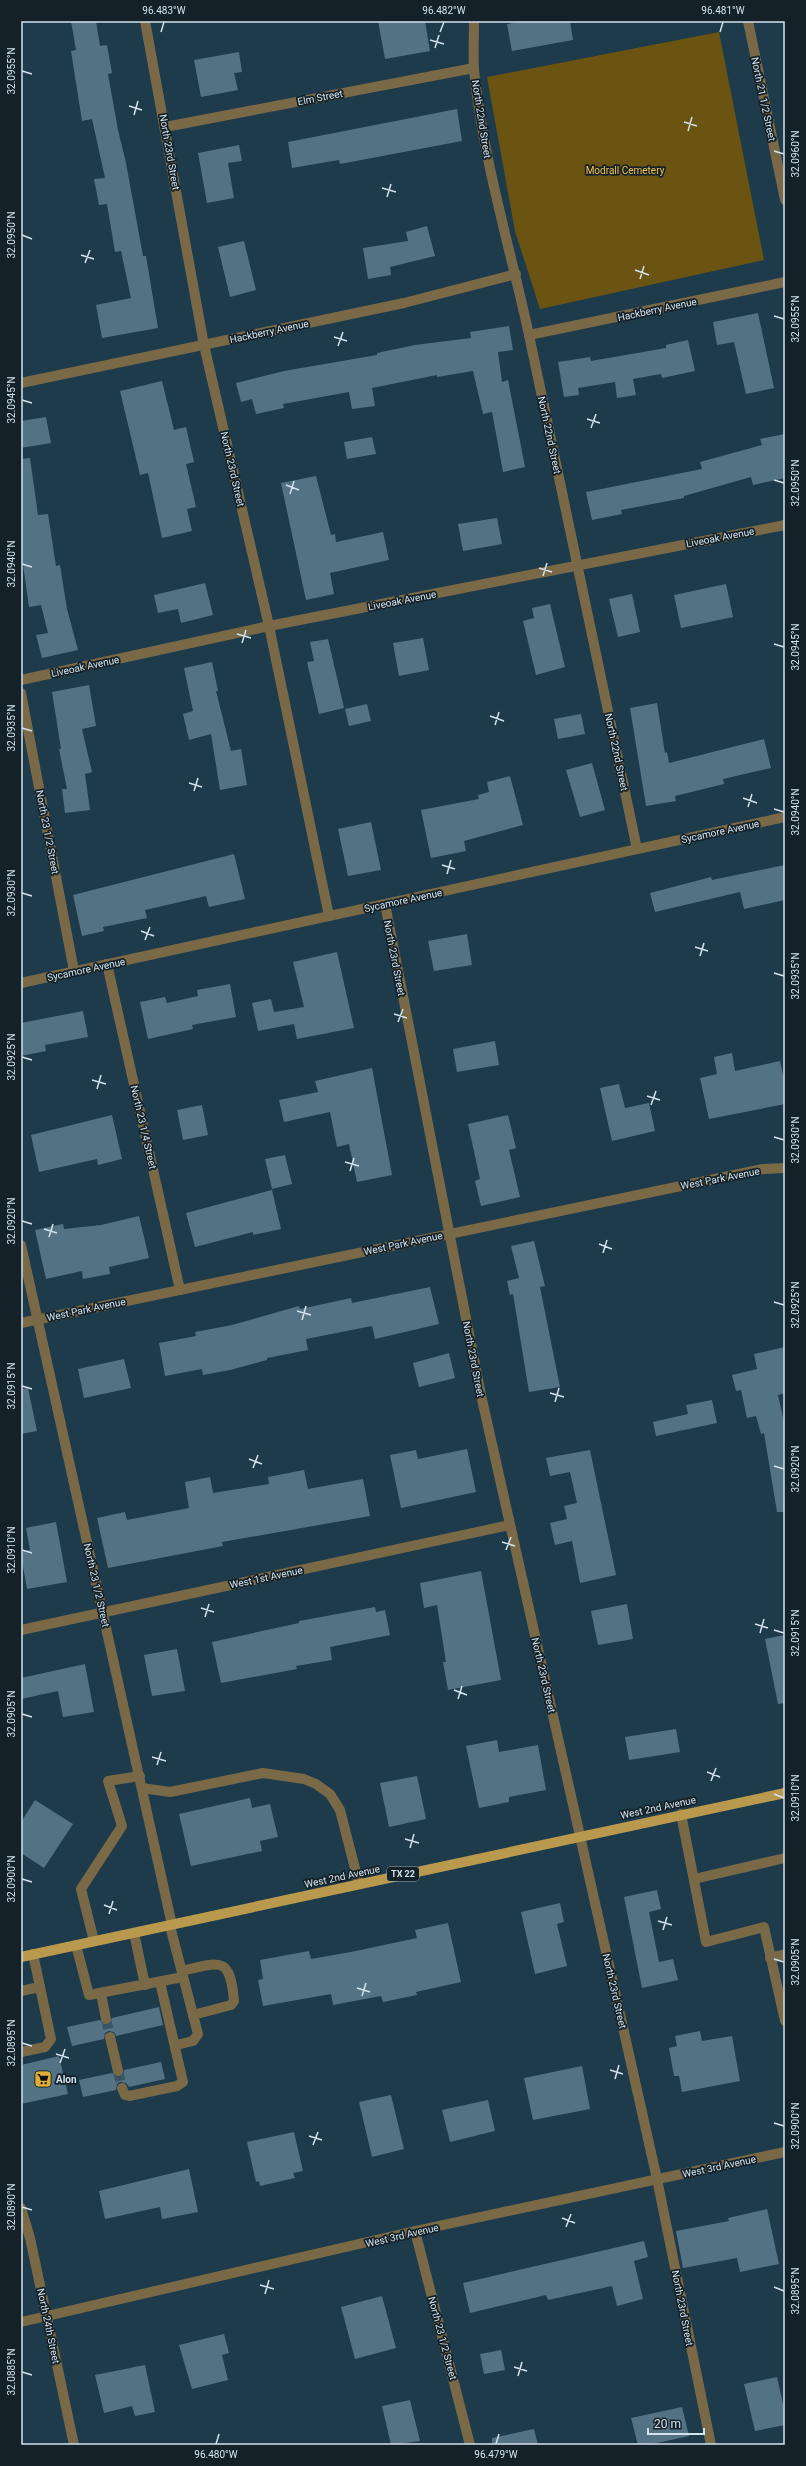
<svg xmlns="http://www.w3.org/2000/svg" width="806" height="2466" font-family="Roboto,sans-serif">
<rect width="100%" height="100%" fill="#1e3b4b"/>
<polygon fill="#6b5312" points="719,32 764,260 540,309 515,231 487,77"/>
<g fill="#537283">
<polygon points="71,21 96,21 100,46 107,45 112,73 108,74 118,130 126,163 143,256 146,256 158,328 102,338 96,305 131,298 121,251 115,252 107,204 99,205 94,179 105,178 92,119 82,121 71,51 76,50"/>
<polygon points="378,21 425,21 430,51 385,59"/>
<polygon points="526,21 570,21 573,40 512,51 507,24"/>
<polygon points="239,52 242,72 234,73 238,90 201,97 194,60"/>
<polygon points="457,109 462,141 340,164 339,160 292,168 288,142"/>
<polygon points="239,145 242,161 228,163 234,198 207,203 198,153"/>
<polygon points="427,226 435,256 390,267 391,275 368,279 363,248 408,241 406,232"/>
<polygon points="244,241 256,290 230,297 218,247"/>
<polygon points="758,313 774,388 746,394 734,342 717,345 713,322"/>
<polygon points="509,326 513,350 498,352 502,382 508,380 525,467 503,472 492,412 483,414 473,371 437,377 437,375 372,388 375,406 352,409 349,392 283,404 284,408 256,414 252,399 241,402 236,383 284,371 377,355 377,353 415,345 471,338 470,332"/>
<polygon points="688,340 695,371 662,378 661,374 633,379 636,395 617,398 615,382 578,388 579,395 564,397 558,362 590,357 591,361 666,348 666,345"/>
<polygon points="162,381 174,430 186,427 194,462 186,464 196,507 187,509 192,531 162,538 148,473 140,475 120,391"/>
<polygon points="46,417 51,443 21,448 21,421"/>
<polygon points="785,434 785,478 753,485 751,477 684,496 684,498 621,510 622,514 592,520 586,492 702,469 700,462 762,445 760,439"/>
<polygon points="372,437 376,454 347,459 344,442"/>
<polygon points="30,458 38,515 48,514 56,566 60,565 67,609 78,650 42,658 36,635 48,633 41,605 29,607 21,550 21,459"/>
<polygon points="316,476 331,535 335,534 336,542 383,532 389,560 330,573 334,594 306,600 281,483"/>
<polygon points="497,518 502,544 463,551 458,524"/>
<polygon points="205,583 213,615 181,623 178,609 158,613 154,595"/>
<polygon points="726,584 733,617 681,628 674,595"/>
<polygon points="632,594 640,632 618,637 609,599"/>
<polygon points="550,604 565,667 536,675 523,621 534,618 532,608"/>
<polygon points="423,638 429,670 399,676 393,643"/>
<polygon points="328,639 344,708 319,714 307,662 314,661 310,642"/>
<polygon points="212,662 218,691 216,691 231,751 241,749 247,785 220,790 211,734 189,740 183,714 193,711 184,668"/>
<polygon points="89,685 96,726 82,729 92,772 85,774 90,810 65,813 62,789 67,789 59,749 61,749 52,692"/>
<polygon points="657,703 665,753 667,752 669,763 764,739 771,768 723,779 724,784 675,796 676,801 646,806 630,708"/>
<polygon points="367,704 371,721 349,726 345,709"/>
<polygon points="581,714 585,734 558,739 554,719"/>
<polygon points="592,763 605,810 580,817 566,770"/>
<polygon points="510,776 523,825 464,841 466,851 431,858 421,810 479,799 478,795 489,792 487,782"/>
<polygon points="371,822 381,870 348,876 338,829"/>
<polygon points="234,854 245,899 209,907 206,896 145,910 147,918 103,927 104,931 82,936 73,895"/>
<polygon points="785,865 785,900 744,909 740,892 655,912 650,893 711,877 712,880"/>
<polygon points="467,934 472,965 434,971 428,941"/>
<polygon points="337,952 354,1028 297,1039 294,1024 258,1031 252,1003 271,999 274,1012 304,1007 293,962"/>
<polygon points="230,984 236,1017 192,1025 193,1029 148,1039 140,1002 165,997 167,1003 198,996 197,990"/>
<polygon points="83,1011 88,1037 45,1045 46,1051 21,1056 21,1023"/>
<polygon points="495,1041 499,1065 457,1072 453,1049"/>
<polygon points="732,1053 735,1071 780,1061 785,1084 785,1104 709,1119 700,1078 717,1074 714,1057"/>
<polygon points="372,1068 392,1175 357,1182 349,1144 337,1147 330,1112 284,1122 279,1100 318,1092 315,1081"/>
<polygon points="619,1084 625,1108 649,1103 655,1131 612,1141 600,1088"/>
<polygon points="202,1105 208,1135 183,1140 177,1110"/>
<polygon points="112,1115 122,1159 98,1165 97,1159 39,1172 31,1135"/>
<polygon points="508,1115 516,1148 509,1150 520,1197 481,1206 475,1181 480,1179 468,1124"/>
<polygon points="285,1155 292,1184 272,1189 265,1159"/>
<polygon points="272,1190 281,1229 253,1235 253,1232 195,1247 186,1213"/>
<polygon points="139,1216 149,1258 109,1267 110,1274 83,1279 82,1271 46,1279 35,1230 63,1224 64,1229 101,1225"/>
<polygon points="534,1241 545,1286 540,1287 560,1387 529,1392 513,1294 510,1295 507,1281 519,1278 511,1246"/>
<polygon points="430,1287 439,1324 375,1339 372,1326 306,1339 308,1350 267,1358 267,1360 230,1370 203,1375 202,1369 165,1376 159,1343 196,1336 195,1332 232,1325 299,1306 300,1309 351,1298 352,1303"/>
<polygon points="785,1347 785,1393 778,1395 785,1426 785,1512 777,1512 764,1433 761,1434 756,1416 747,1418 741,1390 736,1391 732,1375 757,1369 754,1354"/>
<polygon points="449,1353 455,1378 419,1387 413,1363"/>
<polygon points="124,1359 131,1388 84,1398 78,1369"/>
<polygon points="28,1388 37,1431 21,1434 21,1389"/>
<polygon points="712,1400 717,1423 656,1436 653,1422 688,1414 686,1405"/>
<polygon points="467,1449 476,1492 401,1508 390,1455 416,1450 418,1459"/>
<polygon points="590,1450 616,1575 580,1583 572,1541 555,1545 550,1523 567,1519 564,1506 577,1503 570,1472 550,1476 546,1458"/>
<polygon points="304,1470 308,1489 363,1479 370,1516 222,1542 223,1546 108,1568 97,1518 125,1512 127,1520 189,1508 185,1482 210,1477 213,1493 269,1484 268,1477"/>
<polygon points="56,1522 67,1582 27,1589 21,1555 21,1552 30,1550 26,1528"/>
<polygon points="481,1571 501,1680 448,1690 443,1662 446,1662 437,1605 424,1608 420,1583"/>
<polygon points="627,1604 633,1639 598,1645 591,1611"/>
<polygon points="375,1607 376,1612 385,1610 390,1635 330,1647 332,1660 296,1666 297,1669 221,1683 212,1642 299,1623 299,1621"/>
<polygon points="785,1635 785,1703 778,1704 765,1639"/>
<polygon points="177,1649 185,1691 152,1696 144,1655"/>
<polygon points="85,1664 94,1712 63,1717 58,1691 21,1699 21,1678"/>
<polygon points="676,1729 680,1752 629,1760 625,1737"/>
<polygon points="497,1740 499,1752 538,1745 546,1790 509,1797 509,1802 479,1808 466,1746"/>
<polygon points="417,1776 426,1819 389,1827 380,1783"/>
<polygon points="250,1798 252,1808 270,1804 278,1837 260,1841 262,1851 191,1866 179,1814"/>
<polygon points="35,1800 73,1824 44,1868 21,1853 21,1822"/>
<polygon points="657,1890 661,1909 649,1912 659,1962 673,1959 678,1980 642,1988 624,1897"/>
<polygon points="560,1903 564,1922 557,1924 567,1966 535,1974 521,1912"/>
<polygon points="448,1923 461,1982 416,1992 417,1995 383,2002 381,1996 333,2005 331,1994 263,2006 258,1980 263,1979 260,1960 309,1951 311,1959 356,1951 417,1938 415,1930"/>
<polygon points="159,2007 163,2025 116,2036 114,2032 109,2031 105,2033 104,2039 72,2046 67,2027 100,2020 104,2025 108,2025 112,2018"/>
<polygon points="700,2031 702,2041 732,2036 740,2081 682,2092 679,2076 674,2076 669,2048 677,2046 675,2036"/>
<polygon points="59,2056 68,2094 21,2104 21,2065"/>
<polygon points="161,2062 165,2079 129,2087 126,2083 120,2082 117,2084 116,2090 83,2097 79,2080 112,2073 119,2077 123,2075 124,2070"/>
<polygon points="582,2066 590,2109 533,2120 524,2078"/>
<polygon points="391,2095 404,2149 372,2157 359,2102"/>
<polygon points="488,2100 495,2131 450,2142 442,2110"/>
<polygon points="294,2132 303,2171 293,2173 295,2178 260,2186 259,2181 256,2182 247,2142"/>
<polygon points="189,2169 198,2212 162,2219 160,2207 105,2219 99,2191"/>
<polygon points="767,2209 779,2264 740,2272 737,2258 683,2268 676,2231 729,2221 728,2218"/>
<polygon points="644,2241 648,2257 634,2261 643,2299 617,2306 612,2286 548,2300 546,2295 470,2313 463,2283"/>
<polygon points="382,2296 396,2348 355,2359 341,2307"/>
<polygon points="224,2334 229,2353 222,2355 228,2380 192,2389 179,2345"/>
<polygon points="501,2350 505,2370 484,2374 480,2354"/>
<polygon points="145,2365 155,2412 135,2416 132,2406 104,2413 95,2375"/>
<polygon points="777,2377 785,2413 785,2425 755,2431 744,2384"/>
<polygon points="410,2400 420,2441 391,2445 382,2406"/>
<polygon points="682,2407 689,2436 648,2445 638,2445 631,2418"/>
<polygon points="534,2429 538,2445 492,2445 492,2438"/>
</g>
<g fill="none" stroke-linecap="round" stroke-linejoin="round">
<g stroke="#395463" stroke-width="10" stroke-dasharray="10 5" stroke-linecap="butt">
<polyline points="106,2019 110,2037"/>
<polyline points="118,2071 122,2088"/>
</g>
<g stroke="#796946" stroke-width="10">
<polyline points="145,21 204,345 269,626 329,916"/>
<path d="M 474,21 C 474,37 473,54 474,70 C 483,160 510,247 529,335 L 637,849"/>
<polyline points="748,21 785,200"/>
<polyline points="165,127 474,68"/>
<polyline points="529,335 785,282"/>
<polyline points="21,383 404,303 516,274"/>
<polyline points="21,680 269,626 785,525"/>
<polyline points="21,693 74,971"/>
<polyline points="385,904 481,1395 657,2179 711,2445"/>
<polyline points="107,964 180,1290"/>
<polyline points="21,983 785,817"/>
<polyline points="21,1245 172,1925"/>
<polyline points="21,1323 763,1169 785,1168"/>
<polyline points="21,1630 510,1525"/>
<polyline points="142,1788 170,1792 263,1773 304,1779 316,1784 330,1794 340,1810 359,1884"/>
<polyline points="681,1814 706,1942 764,1927 785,2021"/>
<polyline points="694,1879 785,1858"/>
<polyline points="170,1926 198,2034 193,2041 176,2045"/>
<polyline points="134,1933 145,1985"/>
<polyline points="94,1941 81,1889 122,1826 108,1781 140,1776"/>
<polyline points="76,1945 89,1995 183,1977"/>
<polyline points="770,1958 785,1954"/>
<path d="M 182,1971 C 220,1962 230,1955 234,2001 L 231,2005 L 193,2015"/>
<polyline points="21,1991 40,1987 33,1954"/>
<polyline points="101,1994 106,2019"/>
<polyline points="110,2037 118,2071"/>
<polyline points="21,2052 45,2047 51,2039 40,1987"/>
<polyline points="122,2088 125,2095 129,2096 177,2086 183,2082 160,1982"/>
<polyline points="21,2208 30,2238 74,2445"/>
<polyline points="415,2231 470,2445"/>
<polyline points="21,2322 415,2231 785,2152"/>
</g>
<polyline stroke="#b9994d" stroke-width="10" points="21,1957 785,1793"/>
</g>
<path fill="none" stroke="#d2e2ec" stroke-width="1.5" d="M 161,32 L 164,22M 440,32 L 444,22M 720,32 L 723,22M 430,40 L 444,44M 435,48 L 439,35M 22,71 L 32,74M 129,106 L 142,110M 134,115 L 138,101M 684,122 L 697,126M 688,131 L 692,117M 774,151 L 784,154M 382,188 L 396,192M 387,197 L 391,184M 22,235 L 32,239M 81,255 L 94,259M 85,263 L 90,250M 635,270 L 649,275M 640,279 L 644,266M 774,316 L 784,319M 334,337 L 347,341M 338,346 L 343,332M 22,400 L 32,403M 587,419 L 600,423M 591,428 L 596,414M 774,480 L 784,483M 286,485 L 299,490M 290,494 L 294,481M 22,564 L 32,567M 539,568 L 552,572M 543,576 L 547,563M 237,634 L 251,638M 242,643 L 246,630M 774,644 L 784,647M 490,716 L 504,721M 495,725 L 499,712M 22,728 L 32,731M 189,783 L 202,787M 194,791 L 198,778M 743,798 L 757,803M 748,807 L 752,794M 774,809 L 784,812M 442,865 L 455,869M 447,874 L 451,860M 22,893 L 32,896M 141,931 L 154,936M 145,940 L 150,927M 695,947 L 708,951M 700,956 L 704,943M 774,973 L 784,976M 394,1014 L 407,1018M 398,1022 L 403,1009M 22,1057 L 32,1060M 92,1080 L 106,1084M 97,1089 L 101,1075M 647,1096 L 660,1100M 651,1105 L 656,1091M 774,1137 L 784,1140M 345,1162 L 359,1166M 350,1171 L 354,1158M 22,1221 L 32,1224M 44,1229 L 57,1233M 49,1237 L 53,1224M 599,1244 L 612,1249M 603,1253 L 607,1240M 774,1302 L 784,1305M 297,1311 L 311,1315M 302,1320 L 306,1306M 22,1386 L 32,1389M 550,1393 L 564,1397M 555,1402 L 559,1388M 249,1459 L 262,1464M 774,1466 L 784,1469M 253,1468 L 258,1455M 502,1542 L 515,1546M 22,1550 L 32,1553M 506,1550 L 511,1537M 201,1608 L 214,1612M 205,1617 L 209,1604M 755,1624 L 768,1628M 774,1630 L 784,1633M 760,1633 L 764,1619M 454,1690 L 467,1695M 458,1699 L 462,1686M 22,1714 L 32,1717M 152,1757 L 166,1761M 157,1765 L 161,1752M 707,1772 L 720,1777M 711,1781 L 716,1768M 774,1794 L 784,1798M 405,1839 L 419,1843M 410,1848 L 414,1834M 22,1879 L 32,1882M 104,1905 L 117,1910M 109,1914 L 113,1901M 658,1921 L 672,1925M 663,1930 L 667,1917M 774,1959 L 784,1962M 357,1988 L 370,1992M 362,1996 L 366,1983M 22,2043 L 32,2046M 56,2054 L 69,2058M 60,2063 L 65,2049M 610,2070 L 623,2074M 615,2079 L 619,2065M 774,2123 L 784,2126M 309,2136 L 322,2140M 313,2145 L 318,2132M 22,2207 L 32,2210M 562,2218 L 575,2223M 566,2227 L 571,2214M 260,2285 L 274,2289M 774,2287 L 784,2291M 265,2294 L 269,2280M 514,2367 L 527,2371M 22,2372 L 32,2375M 518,2376 L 522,2362M 216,2444 L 219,2434M 496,2444 L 499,2434"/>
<defs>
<g id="supermarket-square" transform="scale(0.9)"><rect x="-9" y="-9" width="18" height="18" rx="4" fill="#dfb034" stroke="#142128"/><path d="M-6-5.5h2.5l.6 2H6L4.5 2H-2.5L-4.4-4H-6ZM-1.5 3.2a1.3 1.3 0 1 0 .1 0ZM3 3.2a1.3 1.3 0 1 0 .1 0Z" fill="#111"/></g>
</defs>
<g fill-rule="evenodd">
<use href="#supermarket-square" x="43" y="2079"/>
</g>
<g text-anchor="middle" stroke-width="3.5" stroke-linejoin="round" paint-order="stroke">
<rect fill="#142128" stroke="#99a8b1" stroke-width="1" x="387" y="1867" width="32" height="14" rx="3"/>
<g font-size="9" font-weight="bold" fill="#d2e2ec">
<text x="403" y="1877">TX 22</text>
</g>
<g font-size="10" fill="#d2e2ec" stroke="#142128">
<text transform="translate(320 97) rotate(-11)" y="4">Elm Street</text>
<text transform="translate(764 99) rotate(78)" y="4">North 21 1/2 Street</text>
<text transform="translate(482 119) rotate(81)" y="4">North 22nd Street</text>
<text transform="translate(170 152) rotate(80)" y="4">North 23rd Street</text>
<text transform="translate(657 309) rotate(-12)" y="4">Hackberry Avenue</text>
<text transform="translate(269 331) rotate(-12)" y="4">Hackberry Avenue</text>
<text transform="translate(550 435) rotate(78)" y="4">North 22nd Street</text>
<text transform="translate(233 469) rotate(77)" y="4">North 23rd Street</text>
<text transform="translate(720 537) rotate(-11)" y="4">Liveoak Avenue</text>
<text transform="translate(402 600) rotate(-11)" y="4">Liveoak Avenue</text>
<text transform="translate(85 666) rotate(-12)" y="4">Liveoak Avenue</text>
<text transform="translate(617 752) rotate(78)" y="4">North 22nd Street</text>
<text transform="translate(720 831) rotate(-12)" y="4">Sycamore Avenue</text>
<text transform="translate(48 832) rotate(79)" y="4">North 23 1/2 Street</text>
<text transform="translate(403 900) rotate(-12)" y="4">Sycamore Avenue</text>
<text transform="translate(395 958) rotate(79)" y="4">North 23rd Street</text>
<text transform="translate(86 969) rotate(-12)" y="4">Sycamore Avenue</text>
<text transform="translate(144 1127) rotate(77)" y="4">North 23 1/4 Street</text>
<text transform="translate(720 1178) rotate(-11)" y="4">West Park Avenue</text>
<text transform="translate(403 1243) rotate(-12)" y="4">West Park Avenue</text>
<text transform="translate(86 1309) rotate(-12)" y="4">West Park Avenue</text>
<text transform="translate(474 1359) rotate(79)" y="4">North 23rd Street</text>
<text transform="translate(266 1577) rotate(-12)" y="4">West 1st Avenue</text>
<text transform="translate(97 1585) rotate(77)" y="4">North 23 1/2 Street</text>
<text transform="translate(544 1675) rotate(77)" y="4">North 23rd Street</text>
<text transform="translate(658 1807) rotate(-12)" y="4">West 2nd Avenue</text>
<text transform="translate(342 1876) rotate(-12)" y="4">West 2nd Avenue</text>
<text transform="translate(615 1991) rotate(77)" y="4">North 23rd Street</text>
<text transform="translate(719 2166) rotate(-12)" y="4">West 3rd Avenue</text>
<text transform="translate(402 2235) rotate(-13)" y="4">West 3rd Avenue</text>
<text transform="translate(683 2308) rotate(79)" y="4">North 23rd Street</text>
<text transform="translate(49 2326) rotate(78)" y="4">North 24th Street</text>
<text transform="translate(443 2338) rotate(75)" y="4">North 23 1/2 Street</text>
</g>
<g font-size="10" fill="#f6c545" stroke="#142128">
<text x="625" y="174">Modrall Cemetery</text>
</g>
<g font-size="10" font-weight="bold" fill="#d2e2ec" stroke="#142128" text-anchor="start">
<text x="56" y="2083">Alon</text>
</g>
</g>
<rect width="806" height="2466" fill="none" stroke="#142128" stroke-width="44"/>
<path d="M648 2428v6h56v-6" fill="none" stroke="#d2e2ec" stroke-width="2"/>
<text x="654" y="2428" font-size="12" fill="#d2e2ec" stroke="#142128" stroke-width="3" paint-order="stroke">20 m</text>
<rect x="22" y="22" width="762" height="2422" fill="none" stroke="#d2e2ec" stroke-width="1.5"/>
<g font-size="10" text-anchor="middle" fill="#d2e2ec">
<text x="164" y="14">96.483°W</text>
<text x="444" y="14">96.482°W</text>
<text x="723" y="14">96.481°W</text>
<text transform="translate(11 71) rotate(-90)" y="4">32.0955°N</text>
<text transform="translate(795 154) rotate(-90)" y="4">32.0960°N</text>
<text transform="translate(11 235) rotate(-90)" y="4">32.0950°N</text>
<text transform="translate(795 319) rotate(-90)" y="4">32.0955°N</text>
<text transform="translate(11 400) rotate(-90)" y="4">32.0945°N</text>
<text transform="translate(795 483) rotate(-90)" y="4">32.0950°N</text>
<text transform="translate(11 564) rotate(-90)" y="4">32.0940°N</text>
<text transform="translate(795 647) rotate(-90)" y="4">32.0945°N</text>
<text transform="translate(11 728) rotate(-90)" y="4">32.0935°N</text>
<text transform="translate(795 812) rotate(-90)" y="4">32.0940°N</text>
<text transform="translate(11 893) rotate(-90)" y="4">32.0930°N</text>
<text transform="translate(795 976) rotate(-90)" y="4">32.0935°N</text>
<text transform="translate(11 1057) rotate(-90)" y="4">32.0925°N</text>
<text transform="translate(795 1140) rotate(-90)" y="4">32.0930°N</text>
<text transform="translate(11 1221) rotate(-90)" y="4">32.0920°N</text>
<text transform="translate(795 1305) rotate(-90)" y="4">32.0925°N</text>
<text transform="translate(11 1386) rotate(-90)" y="4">32.0915°N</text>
<text transform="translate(795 1469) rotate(-90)" y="4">32.0920°N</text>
<text transform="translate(11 1550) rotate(-90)" y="4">32.0910°N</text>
<text transform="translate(795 1633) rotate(-90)" y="4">32.0915°N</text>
<text transform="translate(11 1714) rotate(-90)" y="4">32.0905°N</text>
<text transform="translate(795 1798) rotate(-90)" y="4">32.0910°N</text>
<text transform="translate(11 1879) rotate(-90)" y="4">32.0900°N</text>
<text transform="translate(795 1962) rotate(-90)" y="4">32.0905°N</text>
<text transform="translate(11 2043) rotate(-90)" y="4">32.0895°N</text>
<text transform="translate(795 2126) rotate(-90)" y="4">32.0900°N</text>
<text transform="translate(11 2207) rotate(-90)" y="4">32.0890°N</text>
<text transform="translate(795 2291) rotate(-90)" y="4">32.0895°N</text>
<text transform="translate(11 2372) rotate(-90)" y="4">32.0885°N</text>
<text x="216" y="2458">96.480°W</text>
<text x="496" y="2458">96.479°W</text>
</g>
</svg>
